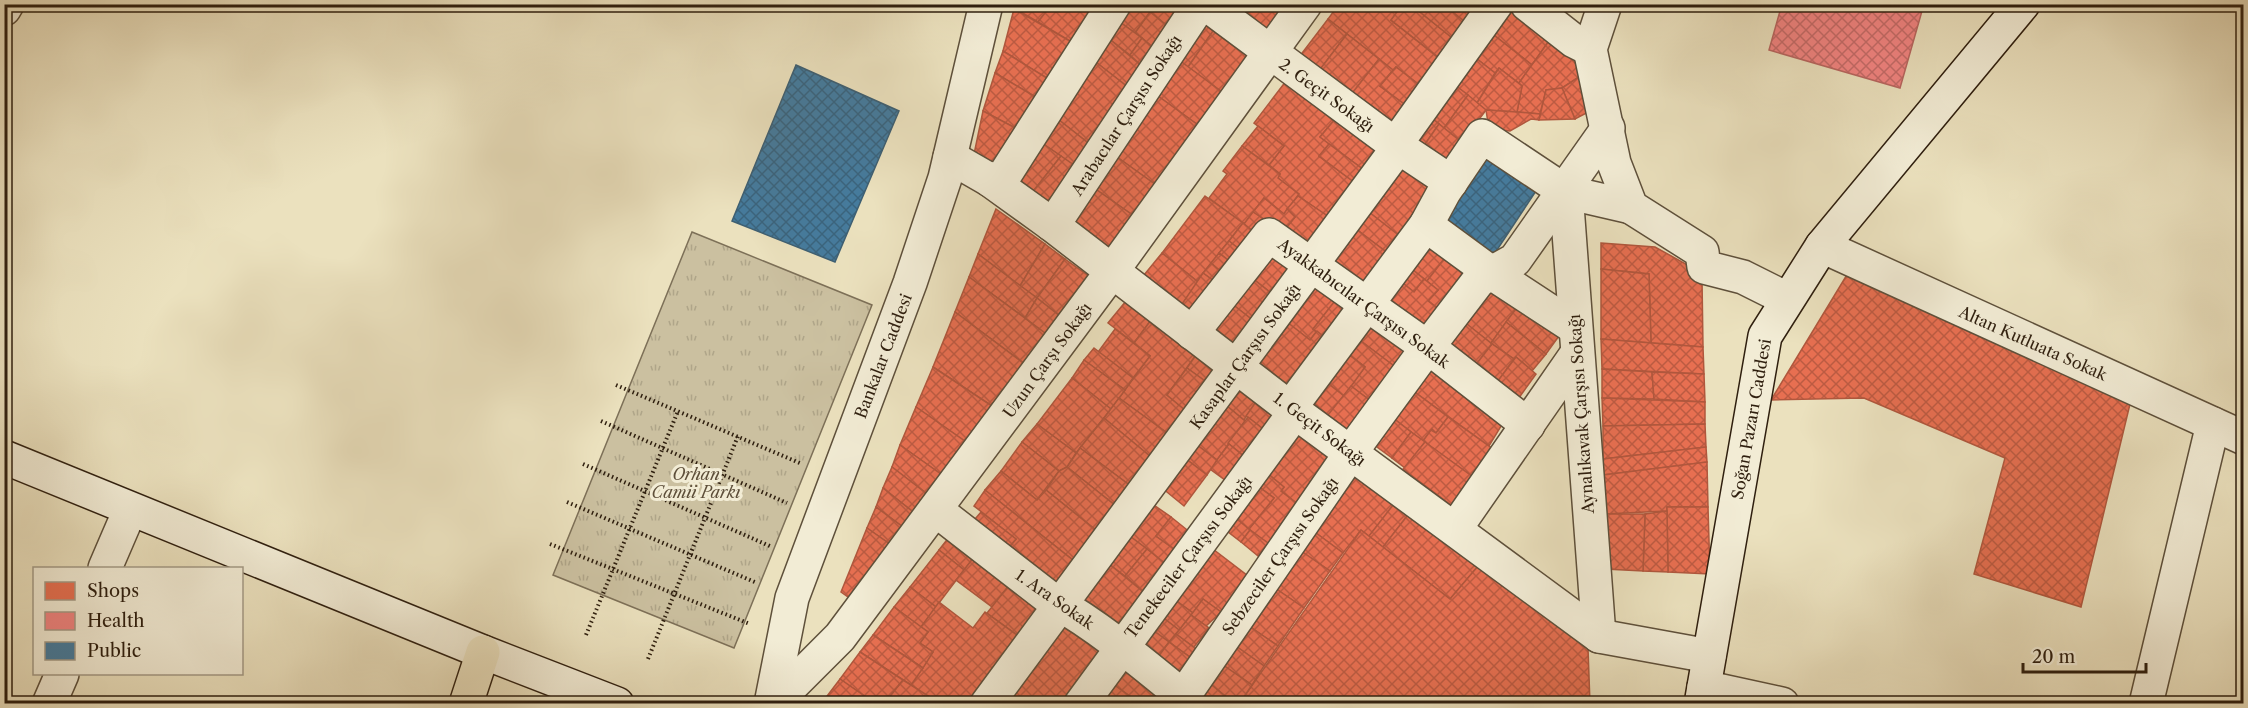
<svg xmlns="http://www.w3.org/2000/svg" width="2248" height="708" font-family="'Libre Caslon Text',serif">
<defs>
<pattern id="park-tufts" width="24" height="20" patternUnits="userSpaceOnUse" patternTransform="scale(1.5)"><rect width="24" height="20" fill="#cbc0a0"/><path d="M3 7l-1-3M5 7V3M7 7l1-3M15 17l-1-3M17 17v-4M19 17l1-3" fill="none" stroke="#afa589"/></pattern>
<pattern id="shops-cross-hatch" width="8" height="8" patternUnits="userSpaceOnUse" patternTransform="scale(1.5)"><rect width="8" height="8" fill="#e76f51"/><path d="M0 0l8 8M0 8l8-8" fill="none" stroke="#bc5b42"/></pattern>
<pattern id="health-cross-hatch" width="8" height="8" patternUnits="userSpaceOnUse" patternTransform="scale(1.5)"><rect width="8" height="8" fill="#f28482"/><path d="M0 0l8 8M0 8l8-8" fill="none" stroke="#c46b69"/></pattern>
<pattern id="public-cross-hatch" width="8" height="8" patternUnits="userSpaceOnUse" patternTransform="scale(1.5)"><rect width="8" height="8" fill="#457b9d"/><path d="M0 0l8 8M0 8l8-8" fill="none" stroke="#3a647e"/></pattern>
</defs>
<rect width="100%" height="100%" fill="#ebe1be"/>
<filter id="stains"><feTurbulence type="fractalNoise" baseFrequency=".00333" numOctaves="4"/><feColorMatrix values="0 0 0 0 .2 0 0 0 0 .09 0 0 0 0 .02 0 0 0 .5 -.17"/></filter>
<radialGradient id="worn" r=".72"><stop offset=".6" stop-color="#630" stop-opacity="0"/><stop offset="1" stop-color="#630" stop-opacity=".3"/></radialGradient>
<polygon fill="url(#park-tufts)" stroke="#7d7058" stroke-width="1.5" points="692,232 872,305 734,648 553,575"/>
<g fill="url(#shops-cross-hatch)" stroke="#b0573d" stroke-width="1.5">
<polygon points="1007,4 1052,4 1038,22"/>
<polygon points="1052,4 1101,4 1075,44 1038,22"/>
<polygon points="1127,4 1140,4 1150,12 1135,33 1117,20"/>
<polygon points="1140,4 1154,4 1149,11"/>
<polygon points="1154,4 1172,4 1182,12 1170,28 1149,11"/>
<polygon points="1230,4 1271,4 1283,13 1267,35"/>
<polygon points="1271,4 1289,4 1283,13"/>
<polygon points="1339,4 1387,4 1397,12 1391,20 1446,64 1426,90 1396,67 1393,70 1328,19"/>
<polygon points="1387,4 1403,4 1397,12"/>
<polygon points="1403,4 1410,4 1456,41 1442,60 1391,20"/>
<polygon points="1410,4 1443,4 1469,25 1456,41"/>
<polygon points="1443,4 1485,4 1469,25"/>
<polygon points="1510,6 1551,38 1532,65 1490,32"/>
<polygon points="1014,9 1075,44 1050,80 1003,51"/>
<polygon points="1150,12 1170,28 1155,49 1135,33"/>
<polygon points="1328,19 1347,34 1318,72 1299,57"/>
<polygon points="1117,20 1142,38 1130,55 1107,37"/>
<polygon points="1201,22 1213,31 1188,67 1175,57"/>
<polygon points="1213,31 1248,57 1222,92 1188,67"/>
<polygon points="1490,32 1532,65 1519,83 1499,68 1495,73 1472,55"/>
<polygon points="1347,34 1379,59 1350,96 1318,72"/>
<polygon points="1107,37 1143,67 1129,88 1092,59"/>
<polygon points="1142,38 1155,49 1143,67 1130,55"/>
<polygon points="1551,38 1585,73 1562,88 1546,90 1540,114 1517,112 1522,86 1519,83"/>
<polygon points="1003,51 1050,80 1039,99 995,73"/>
<polygon points="1472,55 1495,73 1477,103 1451,82"/>
<polygon points="1175,57 1222,92 1198,125 1151,91"/>
<polygon points="1092,59 1129,88 1092,146 1054,116"/>
<polygon points="1379,59 1393,70 1380,86 1414,111 1398,132 1350,96"/>
<polygon points="1396,67 1426,90 1414,111 1380,86"/>
<polygon points="1499,68 1522,86 1517,112 1486,110 1477,103"/>
<polygon points="995,73 1039,99 1021,131 983,111"/>
<polygon points="1585,73 1600,106 1575,119 1562,88"/>
<polygon points="1286,81 1336,118 1320,137 1329,144 1319,156 1358,185 1332,219 1298,196 1278,178 1280,174 1269,165 1284,146 1254,123"/>
<polygon points="1451,82 1468,95 1444,128 1427,114"/>
<polygon points="1562,88 1575,119 1539,120 1546,90"/>
<polygon points="1151,91 1198,125 1156,185 1117,157"/>
<polygon points="1468,95 1486,110 1462,142 1444,128"/>
<polygon points="1486,110 1517,112 1540,114 1539,120 1531,119 1510,131 1489,129"/>
<polygon points="983,111 1021,131 998,173 973,159"/>
<polygon points="1427,114 1439,124 1423,147 1410,137"/>
<polygon points="1054,116 1092,146 1078,168 1036,139"/>
<polygon points="1336,118 1383,154 1368,173 1320,137"/>
<polygon points="1439,124 1465,145 1449,166 1423,147"/>
<polygon points="1258,126 1284,146 1269,165 1242,146"/>
<polygon points="1036,139 1061,156 1031,194 1009,180"/>
<polygon points="1329,144 1368,173 1358,185 1319,156"/>
<polygon points="1242,146 1280,174 1278,178 1299,194 1284,214 1264,198 1244,224 1209,198 1227,174 1223,171"/>
<polygon points="1061,156 1078,168 1052,209 1031,194"/>
<polygon points="1117,157 1156,185 1134,216 1094,188"/>
<polygon points="1399,163 1435,191 1401,237 1365,209"/>
<polygon points="1094,188 1134,216 1107,254 1067,225"/>
<polygon points="1205,196 1243,223 1197,281 1162,253"/>
<polygon points="1298,196 1332,219 1309,255 1282,233 1295,217 1287,209"/>
<polygon points="1264,198 1284,214 1287,209 1295,217 1282,233 1253,212"/>
<polygon points="996,209 1045,244 1020,286 978,254"/>
<polygon points="1365,209 1406,241 1393,257 1352,226"/>
<polygon points="1253,212 1265,220 1255,233 1244,224"/>
<polygon points="1243,223 1259,236 1245,254 1229,241"/>
<polygon points="1352,226 1393,257 1365,294 1325,264"/>
<polygon points="1229,241 1243,252 1233,264 1219,253"/>
<polygon points="1424,243 1444,259 1427,281 1407,265"/>
<polygon points="1601,243 1655,247 1693,268 1702,279 1703,347 1651,343 1649,274 1601,269"/>
<polygon points="1045,244 1065,259 1037,298 1020,286"/>
<polygon points="1269,245 1297,271 1276,297 1247,274"/>
<polygon points="1162,253 1198,282 1178,310 1140,280"/>
<polygon points="1219,253 1233,264 1225,275 1211,263"/>
<polygon points="978,254 1037,298 1025,318 969,277"/>
<polygon points="1065,259 1090,277 1061,317 1037,298"/>
<polygon points="1444,259 1469,278 1443,312 1428,301 1438,290 1427,281"/>
<polygon points="1211,263 1225,275 1218,284 1203,273"/>
<polygon points="1407,265 1424,279 1414,292 1399,280"/>
<polygon points="1601,269 1649,274 1651,343 1601,339"/>
<polygon points="1315,271 1342,292 1313,329 1317,331 1310,340 1280,317"/>
<polygon points="1203,273 1218,284 1189,319 1178,310"/>
<polygon points="1848,273 2131,400 2081,607 1974,574 2005,458 1864,398 1771,400"/>
<polygon points="1247,274 1276,297 1259,325 1227,300"/>
<polygon points="969,277 1048,335 1026,365 955,312"/>
<polygon points="1424,279 1438,290 1428,301 1443,312 1423,337 1383,302 1399,280 1414,292"/>
<polygon points="1488,284 1518,306 1491,343 1460,319"/>
<polygon points="1338,297 1351,307 1326,339 1313,329"/>
<polygon points="1037,298 1061,317 1048,335 1025,318"/>
<polygon points="1227,300 1259,325 1239,350 1207,326"/>
<polygon points="1126,301 1151,320 1134,343 1108,323"/>
<polygon points="1522,301 1562,332 1546,354 1506,322"/>
<polygon points="955,312 1026,365 995,408 933,367"/>
<polygon points="1371,312 1419,350 1402,372 1353,335"/>
<polygon points="1151,320 1196,355 1167,395 1191,415 1174,438 1119,398 1150,356 1134,343"/>
<polygon points="1462,320 1492,344 1471,371 1441,348"/>
<polygon points="1287,322 1310,340 1317,331 1329,341 1292,389 1256,361"/>
<polygon points="1506,322 1546,354 1532,371 1516,357 1514,359 1491,343"/>
<polygon points="1115,329 1150,356 1133,378 1098,352"/>
<polygon points="1353,335 1402,372 1372,402 1351,386 1365,367 1342,349"/>
<polygon points="1601,339 1703,347 1704,374 1602,369"/>
<polygon points="1492,344 1514,359 1493,388 1471,371"/>
<polygon points="1094,348 1133,378 1125,390 1084,360"/>
<polygon points="1344,351 1365,367 1344,396 1323,379"/>
<polygon points="1196,355 1219,372 1209,384 1187,368"/>
<polygon points="1516,357 1536,374 1516,402 1494,386"/>
<polygon points="1084,360 1125,390 1111,409 1072,378"/>
<polygon points="1432,363 1506,418 1489,446 1412,390"/>
<polygon points="933,367 995,408 969,444 916,407"/>
<polygon points="1187,368 1212,386 1191,415 1167,395"/>
<polygon points="1602,369 1652,372 1654,399 1602,398"/>
<polygon points="1652,372 1704,374 1705,402 1654,399"/>
<polygon points="1072,378 1111,409 1076,453 1037,424"/>
<polygon points="1326,382 1344,396 1328,415 1311,401"/>
<polygon points="1241,386 1258,399 1244,420 1227,406"/>
<polygon points="1351,386 1372,402 1350,432 1328,415"/>
<polygon points="1408,387 1448,417 1436,433 1432,429 1423,441 1388,414"/>
<polygon points="1119,398 1174,438 1157,462 1104,418"/>
<polygon points="1602,398 1705,402 1705,424 1603,426"/>
<polygon points="1258,399 1279,415 1266,431 1246,416"/>
<polygon points="1227,406 1245,421 1217,460 1197,445"/>
<polygon points="916,407 969,444 945,477 900,445"/>
<polygon points="1248,417 1268,433 1248,459 1228,443"/>
<polygon points="1448,417 1493,449 1473,477 1423,441 1431,430 1436,433"/>
<polygon points="1104,418 1157,462 1136,490 1080,448"/>
<polygon points="1393,418 1411,432 1392,458 1373,444"/>
<polygon points="1037,424 1076,453 1067,467 1059,471 1022,442"/>
<polygon points="1292,424 1337,458 1299,505 1281,491 1284,487 1261,468"/>
<polygon points="1705,424 1706,447 1603,459 1603,426"/>
<polygon points="1411,432 1425,442 1405,468 1392,458"/>
<polygon points="1022,442 1059,471 1037,500 1001,471"/>
<polygon points="1425,442 1473,477 1451,505 1403,469"/>
<polygon points="1229,444 1247,459 1229,483 1210,469"/>
<polygon points="900,445 945,477 931,497 892,467"/>
<polygon points="1197,445 1217,460 1207,475 1186,459"/>
<polygon points="1706,447 1707,462 1603,475 1603,459"/>
<polygon points="1080,448 1136,490 1121,510 1067,467"/>
<polygon points="1186,459 1207,475 1184,506 1162,488"/>
<polygon points="1707,462 1708,507 1667,507 1667,511 1604,514 1603,475"/>
<polygon points="892,467 931,497 917,515 883,488"/>
<polygon points="1067,467 1121,510 1102,535 1046,490 1059,471"/>
<polygon points="1356,467 1395,503 1369,536 1361,530 1343,553 1312,530"/>
<polygon points="1261,468 1284,487 1281,491 1299,505 1270,545 1249,529 1274,498 1251,481"/>
<polygon points="1001,471 1037,500 1046,490 1102,535 1079,565 985,490"/>
<polygon points="1251,481 1274,498 1249,529 1229,513"/>
<polygon points="883,488 917,515 907,530 876,507"/>
<polygon points="985,490 1079,565 1058,593 1005,552 1016,539 974,506"/>
<polygon points="1397,500 1411,511 1383,547 1369,536"/>
<polygon points="1151,503 1171,517 1156,536 1177,551 1167,565 1127,534"/>
<polygon points="876,507 907,530 894,547 867,528"/>
<polygon points="1667,507 1708,507 1710,574 1668,572"/>
<polygon points="1411,511 1479,565 1450,599 1383,547"/>
<polygon points="1667,511 1668,572 1643,571 1645,514"/>
<polygon points="981,512 1016,539 1005,552 970,525"/>
<polygon points="1604,514 1645,514 1643,571 1605,569"/>
<polygon points="1232,515 1250,530 1241,542 1223,528"/>
<polygon points="1171,517 1191,533 1177,551 1156,536"/>
<polygon points="867,528 894,547 855,602 841,592"/>
<polygon points="1250,530 1268,543 1258,556 1241,542"/>
<polygon points="1312,530 1343,553 1330,571 1298,549"/>
<polygon points="1361,530 1450,599 1479,565 1588,648 1590,704 1239,704"/>
<polygon points="953,532 978,552 964,570 939,550"/>
<polygon points="1131,537 1147,549 1125,576 1109,564"/>
<polygon points="1209,546 1248,576 1221,612 1203,599 1193,613 1171,597"/>
<polygon points="1147,549 1167,565 1147,595 1125,576"/>
<polygon points="1298,549 1330,571 1304,608 1272,586"/>
<polygon points="939,550 964,570 936,607 910,587"/>
<polygon points="978,552 1014,579 992,607 956,580"/>
<polygon points="1109,564 1147,595 1117,637 1072,604"/>
<polygon points="1014,579 1046,604 1021,638 987,613"/>
<polygon points="1272,586 1304,608 1278,646 1246,624"/>
<polygon points="910,587 936,607 921,627 894,607"/>
<polygon points="1171,597 1193,613 1179,630 1157,613"/>
<polygon points="1203,599 1221,612 1206,626 1191,615"/>
<polygon points="939,602 973,628 985,612 1021,638 972,704 938,704 911,685 933,652 920,643 928,632 921,627"/>
<polygon points="894,607 928,632 920,643 933,652 923,668 873,635"/>
<polygon points="1157,613 1179,630 1169,642 1147,626"/>
<polygon points="1066,615 1110,649 1071,704 1013,704 1006,698"/>
<polygon points="1191,615 1209,628 1194,647 1176,634"/>
<polygon points="1143,623 1169,642 1153,664 1134,646"/>
<polygon points="1246,624 1278,646 1264,666 1233,644"/>
<polygon points="1176,634 1200,652 1193,659 1169,642"/>
<polygon points="873,635 923,668 911,685 860,652"/>
<polygon points="1169,642 1198,663 1181,685 1153,664"/>
<polygon points="1233,644 1264,666 1252,685 1220,663"/>
<polygon points="860,652 903,680 884,704 876,704 840,679"/>
<polygon points="1127,660 1169,691 1159,704 1141,704 1110,682"/>
<polygon points="1220,663 1252,685 1239,704 1235,704 1208,682"/>
<polygon points="840,679 876,704 821,704"/>
<polygon points="903,680 930,697 926,704 884,704"/>
<polygon points="1110,682 1141,704 1095,704"/>
<polygon points="1208,682 1235,704 1196,704"/>
<polygon points="930,697 938,704 926,704"/>
</g>
<polygon fill="url(#health-cross-hatch)" stroke="#b86660" stroke-width="1.5" points="1782,4 1924,4 1900,88 1769,50"/>
<g fill="url(#public-cross-hatch)" stroke="#3e5f72" stroke-width="1.5">
<polygon points="796,65 899,111 835,262 732,221"/>
<polygon points="1485,154 1538,188 1491,259 1438,225"/>
</g>
<g fill="none" stroke-linecap="round" stroke-linejoin="round">
<g stroke="#5e503b" stroke-width="36">
<g id="pedestrian">
<polyline points="1206,4 1397,146 1451,182"/>
<polyline points="1527,4 1574,41 1590,49"/>
<polyline points="1605,4 1590,49 1614,163 1631,207 1702,252 1704,267 1743,277 1787,299"/>
<polyline points="950,157 990,180 1051,224 1295,412 1599,636 1709,656"/>
<polyline points="990,180 1004,176 1114,4"/>
<polyline points="1566,192 1599,636"/>
<polyline points="1051,224 1059,216 1200,4"/>
<polyline points="1426,225 1490,272 1574,327"/>
<polyline points="1192,333 1269,235 1437,354 1528,425"/>
<polyline points="1290,408 1426,225 1444,192 1482,136 1566,192 1631,207"/>
<path d="M 936,510 L 1052,600 C 1096,625 1135,657 1174,689"/>
<polyline points="1455,529 1576,355"/>
<polyline points="105,568 130,510"/>
<polyline points="49,704 62,674"/>
<polyline points="771,704 792,598 910,283 945,178 986,4"/>
<polyline points="773,704 840,637 1102,285 1305,4"/>
<polyline points="987,704 1391,157 1403,134 1496,4"/>
<polyline points="1081,704 1295,412"/>
<polyline points="1178,704 1359,441 1427,348 1479,280 1515,260 1608,128"/>
</g>
</g>
<g stroke="#5e503b" stroke-width="36">
<g id="minor">
<polyline points="1822,246 2244,438"/>
<polyline points="1704,687 1782,704"/>
<polyline points="2146,704 2213,424"/>
</g>
</g>
<g stroke="#5e503b" stroke-width="36">
<polyline id="tertiary" points="4,9 7,4"/>
</g>
<g stroke="#2f1f0f" stroke-width="36">
<g id="secondary">
<polyline points="4,457 483,652 617,704"/>
<polyline points="1701,704 1765,336 1822,246 2023,4"/>
</g>
</g>
<g stroke="#2f1f0f" stroke-width="36">
<polyline id="primary" points="466,704 483,652"/>
</g>
<g stroke="#2f1f0f" stroke-width="4" stroke-dasharray="1.5 3" stroke-linecap="butt">
<polyline points="616,385 802,464"/>
<polyline points="601,421 787,503"/>
<polyline points="583,464 772,547"/>
<polyline points="567,502 757,583"/>
<polyline points="550,544 750,624"/>
<polyline points="586,635 678,411"/>
<polyline points="648,659 738,436"/>
</g>
<use href="#pedestrian" stroke="#f2ecd5" stroke-width="33"/>
<use href="#minor" stroke="#f2ecd5" stroke-width="33"/>
<use href="#tertiary" stroke="#f2ecd5" stroke-width="33"/>
<use href="#secondary" stroke="#f2ecd5" stroke-width="33"/>
<use href="#primary" stroke="#ebe1be" stroke-width="33"/>
</g>
<g text-anchor="middle" stroke-width="6" stroke-linejoin="round" paint-order="stroke">
<g font-size="16" fill="#2f1f0f" stroke="#f2ecd5">
<text transform="translate(1327 95) rotate(36)" y="6">2. Geçit Sokağı</text>
<text transform="translate(1126 115) rotate(-57)" y="6">Arabacılar Çarşısı Sokağı</text>
<text transform="translate(1364 303) rotate(36)" y="6">Ayakkabıcılar Çarşısı Sokak</text>
<text transform="translate(2033 343) rotate(24)" y="6">Altan Kutluata Sokak</text>
<text transform="translate(883 356) rotate(-69)" y="6">Bankalar Caddesi</text>
<text transform="translate(1245 356) rotate(-54)" y="6">Kasaplar Çarşısı Sokağı</text>
<text transform="translate(1047 360) rotate(-54)" y="6">Uzun Çarşı Sokağı</text>
<text transform="translate(1581 414) rotate(-94)" y="6">Aynalıkavak Çarşısı Sokağı</text>
<text transform="translate(1751 419) rotate(-80)" y="6">Soğan Pazarı Caddesi</text>
<text transform="translate(1320 429) rotate(37)" y="6">1. Geçit Sokağı</text>
<text transform="translate(1280 556) rotate(-55)" y="6">Sebzeciler Çarşısı Sokağı</text>
<text transform="translate(1188 557) rotate(-53)" y="6">Tenekeciler Çarşısı Sokağı</text>
<text transform="translate(1055 599) rotate(35)" y="6">1. Ara Sokak</text>
</g>
<g font-size="16" font-style="italic" fill="#5e4f3a" stroke="#f2ecd5">
<text x="696" y="480">Orhan<tspan x="696" dy="18">Camii Parkı</tspan></text>
</g>
</g>
<rect width="2248" height="708" fill="none" stroke="#ebe1be" stroke-width="24"/>
<rect x="6" y="6" width="2236" height="696" fill="none" stroke="#2f1f0f" stroke-width="3"/>
<rect x="12" y="12" width="2224" height="684" fill="none" stroke="#2f1f0f" stroke-width="1.5"/>
<rect x="33" y="567" width="210" height="108" fill="#f2ecd5" stroke="#a49a86" stroke-width="1.5"/>
<rect x="45" y="582" width="30" height="18" fill="#e76f51" stroke="#a49a86" stroke-width="1.5"/>
<text x="87" y="597" font-size="18" fill="#2f1f0f">Shops</text>
<rect x="45" y="612" width="30" height="18" fill="#f28482" stroke="#a49a86" stroke-width="1.5"/>
<text x="87" y="627" font-size="18" fill="#2f1f0f">Health</text>
<rect x="45" y="642" width="30" height="18" fill="#457b9d" stroke="#a49a86" stroke-width="1.5"/>
<text x="87" y="657" font-size="18" fill="#2f1f0f">Public</text>
<path d="M2023 663v9h123v-9" fill="none" stroke="#2f1f0f" stroke-width="3"/>
<text x="2032" y="663" font-size="18" fill="#2f1f0f" stroke="#f2ecd5" stroke-width="4.5" paint-order="stroke">20 m</text>
<rect width="100%" height="100%" filter="url(#stains)"/>
<rect width="100%" height="100%" fill="url(#worn)"/>
</svg>
